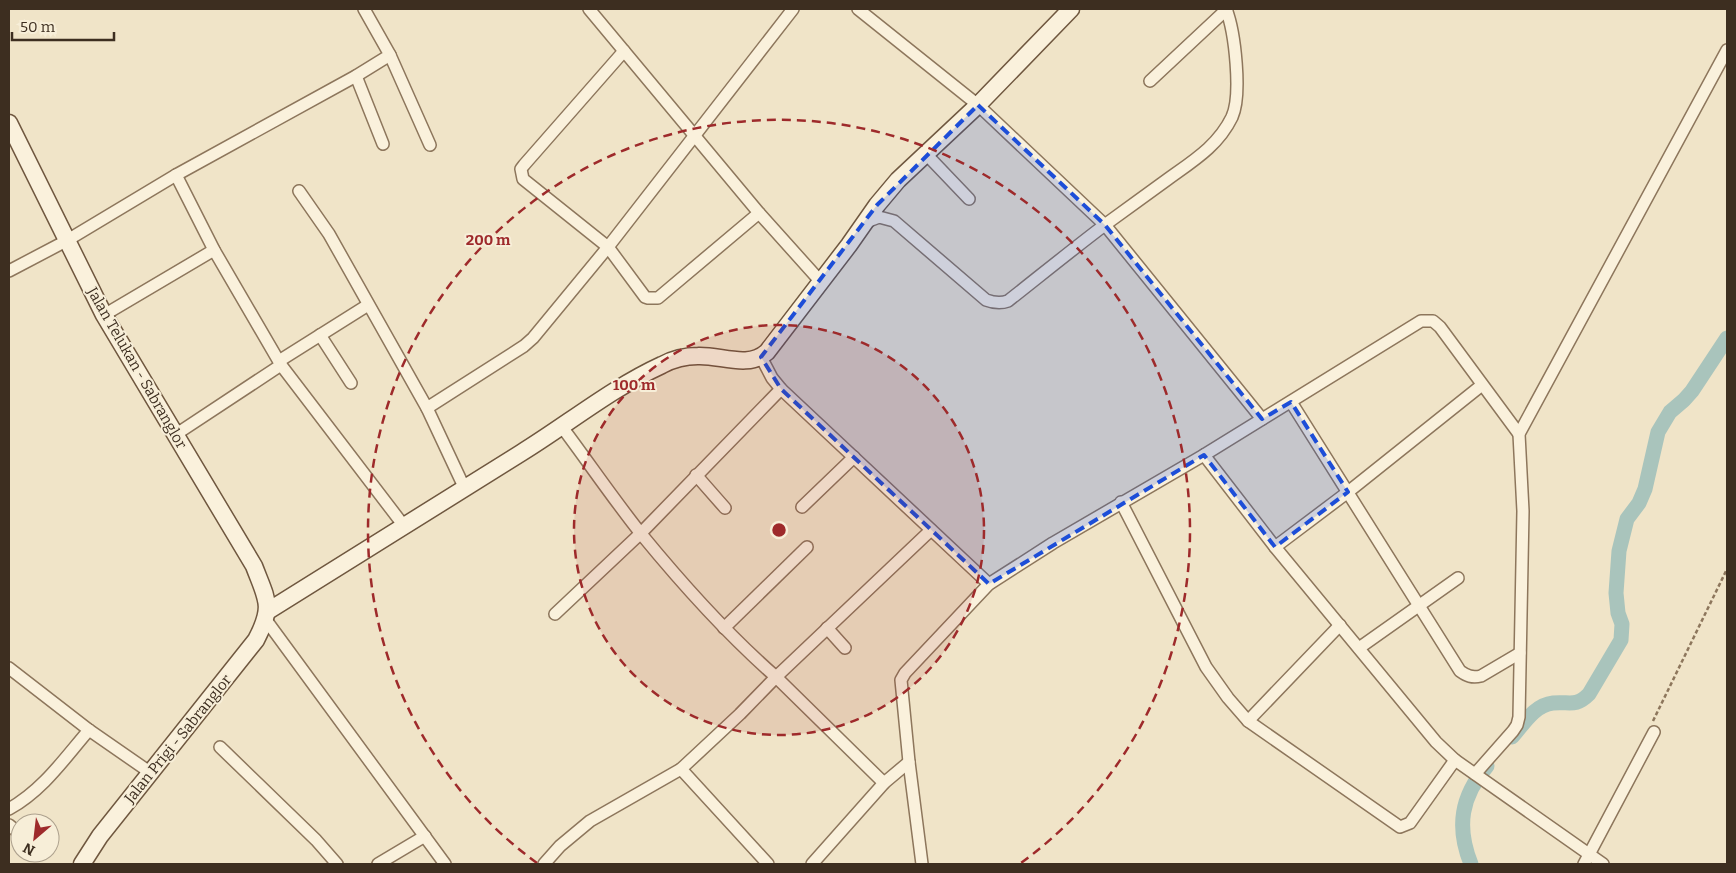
<svg xmlns="http://www.w3.org/2000/svg" width="1736" height="873" font-family="Bitter,serif">
<rect width="100%" height="100%" fill="#f0e4c8"/>
<g fill="none" stroke-linecap="round" stroke-linejoin="round">
<g stroke="#a9c4bc" stroke-width="15">
<path d="M 1512,737 C 1523,725 1534,705 1553,703 C 1569,701 1575,708 1589,694 L 1621,640 L 1622,624 L 1618,613 L 1616,593 L 1619,551 L 1627,519 L 1639,503 L 1645,489 L 1658,432 L 1670,412 L 1684,400 L 1692,391 L 1727,338"/>
<path d="M 1471,864 C 1456,827 1461,796 1487,766"/>
</g>
<g stroke="#8d765c" stroke-width="14">
<g id="street">
<polyline points="589,9 759,213 821,282"/>
<polyline points="858,9 978,105 1105,225 1262,419"/>
<polyline points="624,51 524,165 521,169 523,179 608,247 645,297 648,298 658,298 759,213"/>
<polyline points="390,55 430,145"/>
<polyline points="356,76 383,144"/>
<polyline points="1150,81 1227,9"/>
<polyline points="926,154 969,199"/>
<polyline points="176,175 214,250 281,365 404,526"/>
<polyline points="299,191 329,234 427,408 524,346 533,338 608,247 793,9"/>
<path d="M 866,222 L 879,217 L 894,221 L 986,300 C 994,303 1000,304 1008,301 C 1041,275 1073,249 1106,224 C 1127,209 1147,194 1168,179 C 1193,161 1218,146 1232,117 C 1242,95 1235,32 1226,9"/>
<polyline points="9,271 66,241 176,175 356,76 390,55 364,9"/>
<polyline points="104,315 214,250"/>
<polyline points="320,335 351,383"/>
<polyline points="761,357 772,378 781,389 989,584"/>
<polyline points="279,361 368,305"/>
<path d="M 1291,402 L 1460,671 C 1467,676 1472,678 1481,676 L 1520,653"/>
<polyline points="427,408 465,489"/>
<path d="M 562,427 C 589,463 614,500 642,535 C 683,585 727,634 776,677 L 931,530"/>
<polyline points="175,435 281,365"/>
<polyline points="1204,455 1275,547 1436,742 1455,760 1603,864"/>
<polyline points="696,475 725,508"/>
<polyline points="1121,502 1206,667 1228,698 1248,721 1400,827 1410,823 1455,760"/>
<polyline points="802,507 854,457"/>
<polyline points="1275,547 1348,492 1482,385"/>
<polyline points="555,614 641,533 781,389"/>
<polyline points="266,620 445,864"/>
<polyline points="724,628 807,547"/>
<polyline points="827,628 845,648"/>
<polyline points="1359,648 1458,578"/>
<polyline points="9,668 89,730 151,773"/>
<polyline points="1248,721 1340,625"/>
<polyline points="220,747 316,840 337,864"/>
<polyline points="681,769 768,864"/>
<polyline points="1475,774 1513,731 1517,725 1519,717 1523,511 1519,434 1727,50"/>
<path d="M 9,809 C 43,790 64,759 89,730"/>
<polyline points="9,825 20,834"/>
<polyline points="378,864 425,836"/>
<polyline points="544,864 560,846 590,821 681,769 740,714 776,677 884,783"/>
<polyline points="812,864 884,783 909,762"/>
<polyline points="922,864 909,762 901,680 905,673 989,584 1053,543 1204,455 1421,321 1433,321 1440,327 1519,434"/>
<polyline points="1584,864 1654,732"/>
</g>
</g>
<g stroke="#6f573f" stroke-width="19">
<g id="secondary">
<path d="M 9,123 L 104,315 L 254,566 C 267,600 274,606 256,640 L 100,836 L 82,864"/>
<path d="M 268,611 C 352,558 437,506 521,453 C 568,424 612,388 662,365 C 673,359 686,356 698,356 C 721,355 748,369 767,352 L 849,245 L 877,205 L 898,180 L 978,105 L 1071,9"/>
</g>
</g>
<polyline stroke="#8d765c" stroke-width="2.5" stroke-dasharray="4 2.5" stroke-linecap="butt" points="1653,721 1727,569"/>
<use href="#street" stroke="#faf1dc" stroke-width="11"/>
<use href="#secondary" stroke="#faf1dc" stroke-width="16"/>
</g>
<path fill="#1d4ed8" fill-opacity="0.2" stroke="#1d4ed8" stroke-width="4" stroke-dasharray="10 6" stroke-linejoin="round" d="M 978,105 L 1105,225 L 1262,419 L 1291,402 L 1348,492 L 1275,547 L 1204,455 L 989,584 L 781,389 L 761,357 L 877,205 Z"/>
<circle cx="779" cy="530" r="205" fill="#9e2a2b" fill-opacity=".12"/>
<g fill="none" stroke="#9e2a2b" stroke-width="2.5" stroke-dasharray="9 6">
<circle cx="779" cy="530" r="205"/>
<path d="M537 863A411 411 0 1 1 1021 863"/>
</g>
<g text-anchor="middle" stroke-width="4" stroke-linejoin="round" paint-order="stroke">
<g font-size="15" fill="#3d2e20" stroke="#f7eed8">
<text transform="translate(137 368) rotate(60)" y="5">Jalan Telukan - Sabranglor</text>
<text transform="translate(178 739) rotate(-51)" y="5">Jalan Prigi - Sabranglor</text>
</g>
</g>
<circle cx="779" cy="530" r="8" fill="#9e2a2b" stroke="#f7eed8" stroke-width="2.5"/>
<g font-size="15" text-anchor="middle" font-weight="bold" fill="#9e2a2b" stroke="#f7eed8" stroke-width="4" stroke-linejoin="round" paint-order="stroke">
<text x="488" y="245">200 m</text>
<text x="634" y="390">100 m</text>
</g>
<rect width="1736" height="873" fill="none" stroke="#3d2e20" stroke-width="20"/>
<g transform="translate(35 838) rotate(208)"><circle r="24" fill="#f7eed8" stroke="#ada18e"/>
<path d="M0-4L9 19L0 12L-9 19Z" fill="#9e2a2b"/>
<text y="-8" font-size="14" font-weight="bold" text-anchor="middle" fill="#3d2e20">N</text>
</g>
<path d="M12 32v8h102v-8" fill="none" stroke="#3d2e20" stroke-width="2.5"/>
<text x="20" y="32" font-size="15" fill="#3d2e20" stroke="#f7eed8" stroke-width="4" paint-order="stroke">50 m</text>
</svg>
